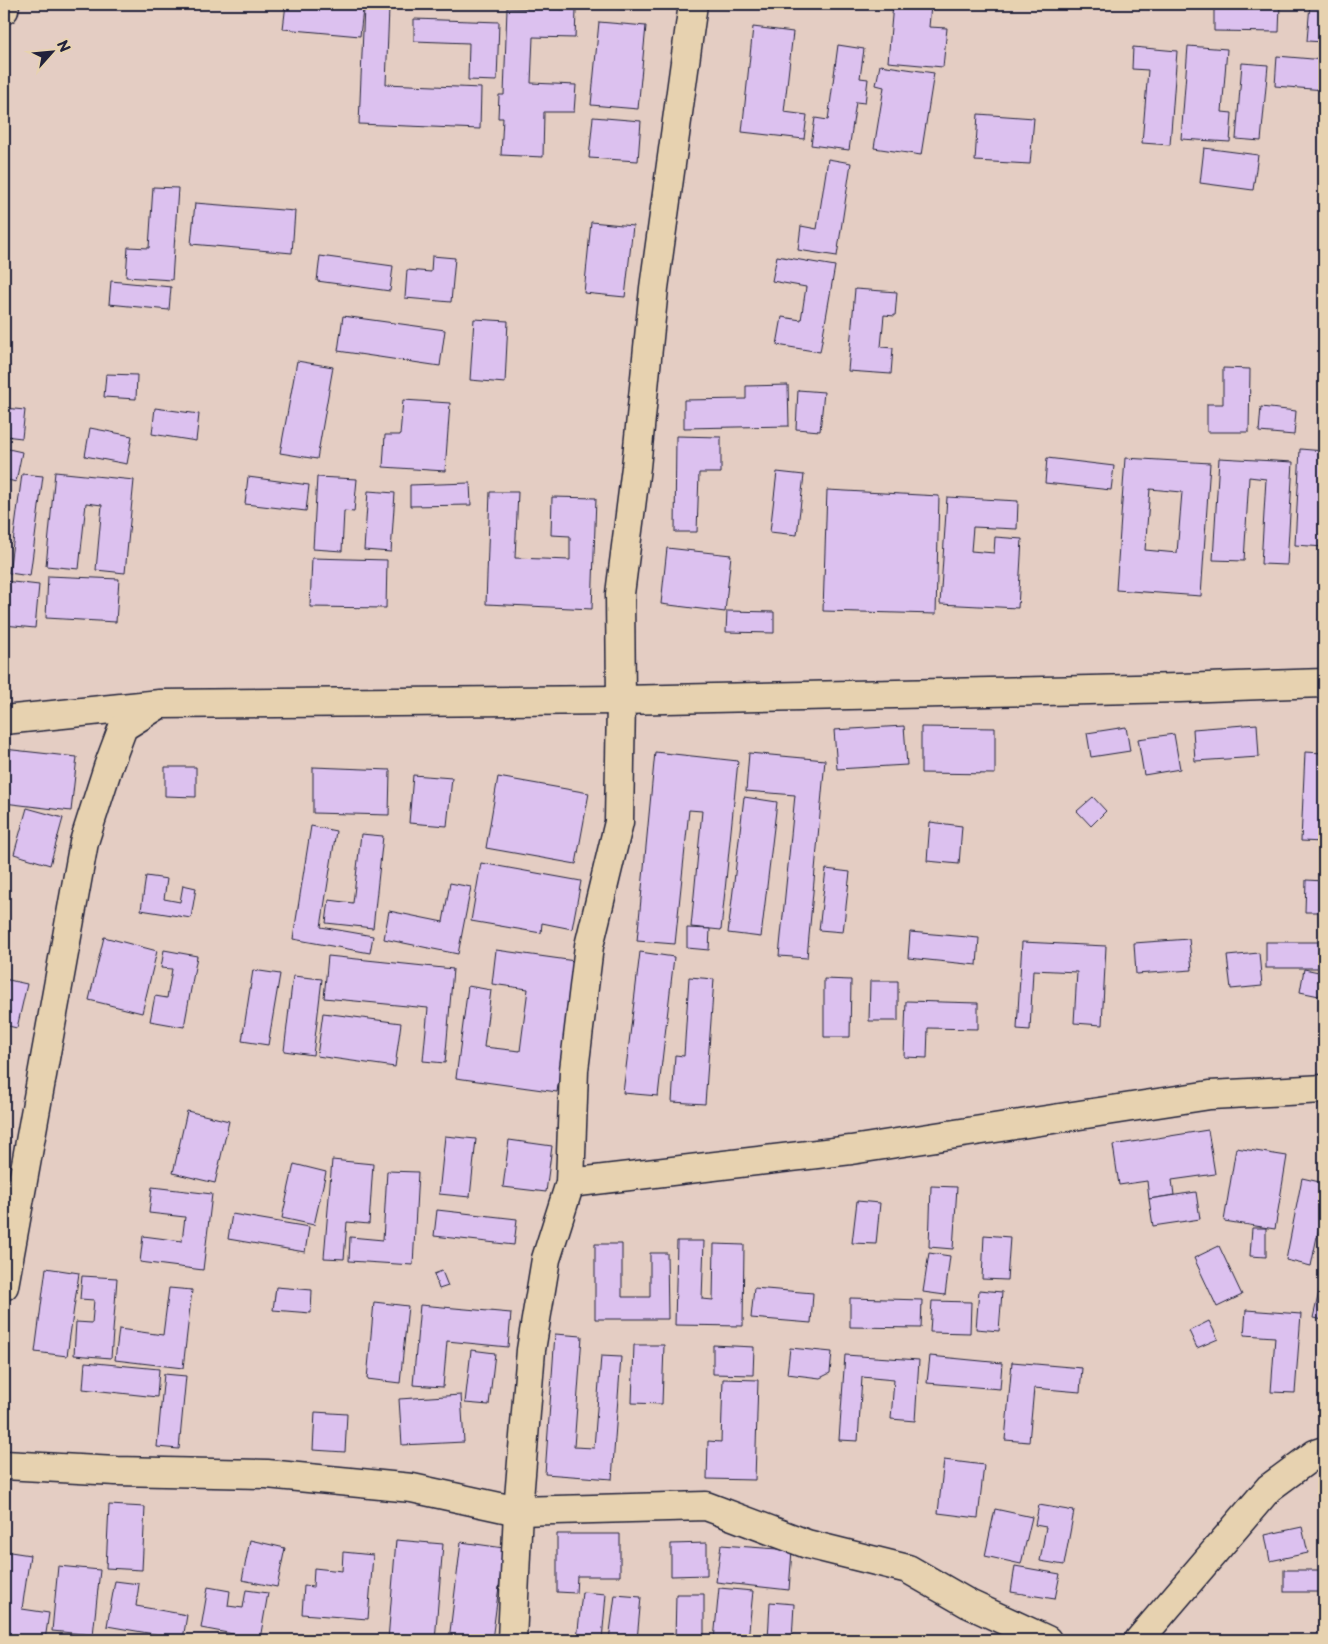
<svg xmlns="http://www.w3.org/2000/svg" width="1328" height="1644" font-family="'Playpen Sans',sans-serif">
<rect width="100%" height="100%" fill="#e4cdc3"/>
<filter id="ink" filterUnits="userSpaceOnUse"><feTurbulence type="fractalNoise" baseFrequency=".02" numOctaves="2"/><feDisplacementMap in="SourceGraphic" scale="10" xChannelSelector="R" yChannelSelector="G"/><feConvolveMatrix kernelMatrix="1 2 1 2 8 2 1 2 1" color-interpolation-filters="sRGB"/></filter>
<g filter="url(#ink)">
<g fill="#dcc1ef" stroke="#22223b" fill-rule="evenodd">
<polygon points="286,4 363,9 360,36 283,29"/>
<polygon points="548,4 571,4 571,8 548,6"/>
<polygon points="571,4 630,4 630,10"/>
<polygon points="893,4 952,4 952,7 931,5 929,27 947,28 943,67 888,62"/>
<polygon points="1214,4 1280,4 1279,32 1214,31"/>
<polygon points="1310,4 1324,4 1324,42 1307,41"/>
<polygon points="364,7 389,8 386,84 481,88 480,129 359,124"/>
<polygon points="507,8 576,10 575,38 533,37 531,83 576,85 574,112 544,112 543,157 501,155 503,118 498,118 499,95 504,95"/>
<polygon points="414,19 499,22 497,81 468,80 469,43 414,41"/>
<polygon points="599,22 646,26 638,109 591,105"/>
<polygon points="753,27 793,32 784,112 807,115 804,139 742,132"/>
<polygon points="838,45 864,49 860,78 868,79 865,103 856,102 849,150 811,145 815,118 828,120"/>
<polygon points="1188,46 1227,49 1222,112 1232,113 1230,142 1181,139"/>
<polygon points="1133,47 1177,51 1170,145 1142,143 1148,70 1132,69"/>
<polygon points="1277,56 1324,60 1324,90 1275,86"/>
<polygon points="1242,63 1268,65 1261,141 1236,139"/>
<polygon points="880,65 934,73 921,155 874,148 884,87 876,85"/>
<polygon points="978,114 1034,118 1030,164 975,161"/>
<polygon points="593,117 641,121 638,161 589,158"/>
<polygon points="1204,148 1258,155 1253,190 1200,183"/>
<polygon points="828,159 851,163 837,256 798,250 801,226 817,229"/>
<polygon points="153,187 178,188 172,280 126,277 128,247 149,248"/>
<polygon points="195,203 295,211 292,253 191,244"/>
<polygon points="591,222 633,226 625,297 584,293"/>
<polygon points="320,256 393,266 390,291 317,281"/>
<polygon points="432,256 455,258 451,302 405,298 407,270 431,272"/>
<polygon points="777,256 835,266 820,352 777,345 782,317 801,320 806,287 772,281"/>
<polygon points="111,281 171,287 169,310 109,304"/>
<polygon points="855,289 897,292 895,316 884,315 881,347 893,348 891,374 848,371"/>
<polygon points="343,316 445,330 440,366 338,351"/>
<polygon points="474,319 508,321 505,383 470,380"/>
<polygon points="297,361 333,367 317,459 280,453"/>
<polygon points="1223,368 1250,369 1249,432 1207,432 1207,404 1223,404"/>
<polygon points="106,374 137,375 136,399 104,397"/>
<polygon points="788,385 789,426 684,428 684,400 746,399 746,386"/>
<polygon points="798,390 824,392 820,431 796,429"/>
<polygon points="403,400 450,403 445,471 383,467 385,435 400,435"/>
<polygon points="1261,407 1296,411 1294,435 1259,432"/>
<polygon points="4,408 25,410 22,438 4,436"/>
<polygon points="155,408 199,414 196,441 152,434"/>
<polygon points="90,428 132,436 127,464 85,456"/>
<polygon points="676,436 721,437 721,473 699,473 697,532 675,532"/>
<polygon points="4,448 22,452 16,482 4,479"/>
<polygon points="1300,449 1324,451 1324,547 1295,545"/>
<polygon points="1047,458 1114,466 1111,490 1045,483"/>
<path d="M 1125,458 L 1210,463 L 1201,596 L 1116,590 ZM 1150,489 L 1182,492 L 1177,553 L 1145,550 Z"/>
<polygon points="1219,458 1293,462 1287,565 1261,564 1266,479 1249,477 1244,561 1213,560"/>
<polygon points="55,472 134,480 125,573 96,570 102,505 86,503 79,569 46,566"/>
<polygon points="777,472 804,475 797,535 770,532"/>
<polygon points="22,474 43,476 30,576 9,573"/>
<polygon points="248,477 309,485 306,511 245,504"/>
<polygon points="317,477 357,479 354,512 344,511 342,551 313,549"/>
<polygon points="470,483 471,505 410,506 410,485"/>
<polygon points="827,490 939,496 936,614 823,611"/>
<polygon points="368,491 395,493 391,552 364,550"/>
<polygon points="490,492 518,492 515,558 570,560 570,536 551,535 552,497 596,498 592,609 486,604"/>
<polygon points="947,497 1018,501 1017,529 973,527 971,551 994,553 995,537 1022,539 1018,608 940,604"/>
<polygon points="667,548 731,555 725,612 661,604"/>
<polygon points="312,558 387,560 386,608 310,607"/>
<polygon points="48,576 119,579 116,622 46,618"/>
<polygon points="4,581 39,585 35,628 4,625"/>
<polygon points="727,611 774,612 774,633 726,632"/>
<polygon points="1257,724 1259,757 1195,761 1193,729"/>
<polygon points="904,726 907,765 837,769 834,730"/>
<polygon points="921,727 995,728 995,774 921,773"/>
<polygon points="1126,727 1130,751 1091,757 1087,733"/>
<polygon points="1174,734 1180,769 1144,775 1138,739"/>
<polygon points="4,749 77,757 71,811 4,803"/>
<polygon points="655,752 738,761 721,930 691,927 702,811 689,810 675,944 637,941"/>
<polygon points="1305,752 1324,753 1324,842 1301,841"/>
<polygon points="749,753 825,760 807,958 779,956 795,795 746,791"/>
<polygon points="165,767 196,767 196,797 165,796"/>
<polygon points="313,767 390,770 389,815 313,813"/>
<polygon points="413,775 452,778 447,826 409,823"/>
<polygon points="498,777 589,793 576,864 486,848"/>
<polygon points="744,797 777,802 761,937 728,933"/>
<polygon points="1093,797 1106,811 1091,826 1077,811"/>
<polygon points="27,808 63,818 50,865 14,854"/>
<polygon points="930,822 962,826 959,864 927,861"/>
<polygon points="311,826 336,831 321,927 373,936 370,953 293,939"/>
<polygon points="361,834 383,836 373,928 326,923 329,900 353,903"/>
<polygon points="481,863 581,881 572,929 542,923 541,933 471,921"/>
<polygon points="826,869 850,872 843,932 819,930"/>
<polygon points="146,876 167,879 164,899 180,902 183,885 196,888 191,918 141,910"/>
<polygon points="1306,880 1324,881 1324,912 1305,912"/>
<polygon points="450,883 471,887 458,954 384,939 389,911 443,922"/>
<polygon points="687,928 710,929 709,950 687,948"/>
<polygon points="910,932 979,938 977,965 908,958"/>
<polygon points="104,937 157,951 142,1013 89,1000"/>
<polygon points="1189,939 1192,970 1136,974 1134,943"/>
<polygon points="1022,942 1106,946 1102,1025 1074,1023 1077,972 1033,970 1030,1030 1017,1029"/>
<rect x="1266" y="942" width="53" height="26"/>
<polygon points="164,950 197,956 184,1027 150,1021 155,996 167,998 172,969 161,968"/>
<polygon points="496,950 575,961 557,1092 456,1078 468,986 491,990 484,1047 520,1051 528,989 492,984"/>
<polygon points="640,952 674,957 658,1096 623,1093"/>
<polygon points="1259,953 1262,986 1231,989 1227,956"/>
<polygon points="328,956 453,969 445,1063 423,1061 428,1008 324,998"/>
<polygon points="1304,969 1324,973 1319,996 1300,992"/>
<polygon points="253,970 280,974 268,1045 242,1041"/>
<polygon points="293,976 322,979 313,1055 284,1051"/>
<polygon points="689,977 714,979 705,1104 672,1102 675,1055 684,1056"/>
<polygon points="4,979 27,984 17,1028 4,1025"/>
<polygon points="824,979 851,980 850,1037 824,1037"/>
<polygon points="870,981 898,981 898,1021 869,1021"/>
<polygon points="906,1001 978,1003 978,1029 928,1028 927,1058 904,1057"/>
<polygon points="323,1013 401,1023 395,1067 317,1056"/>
<polygon points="187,1111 229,1121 215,1183 173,1173"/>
<polygon points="1208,1130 1215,1174 1172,1180 1174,1195 1149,1199 1147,1181 1119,1185 1113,1145"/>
<polygon points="445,1136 476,1139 470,1197 439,1194"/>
<polygon points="509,1140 552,1146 546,1192 503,1187"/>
<polygon points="1236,1148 1287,1156 1275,1229 1224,1221"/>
<polygon points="332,1160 373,1164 369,1224 347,1222 344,1259 324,1258"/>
<polygon points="294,1164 326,1172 314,1225 282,1218"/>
<polygon points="387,1171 418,1172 413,1265 349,1261 350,1237 383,1240"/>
<polygon points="1302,1178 1324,1183 1324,1202 1311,1266 1286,1260"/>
<polygon points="931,1186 957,1187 953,1249 929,1247"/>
<polygon points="152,1187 212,1194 203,1270 140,1262 143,1236 182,1241 185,1217 149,1213"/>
<polygon points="1196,1192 1200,1219 1153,1226 1149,1199"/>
<polygon points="857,1201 880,1203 876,1244 852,1243"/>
<polygon points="437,1210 517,1219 514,1245 434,1236"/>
<polygon points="232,1214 309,1227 305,1252 228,1239"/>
<polygon points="1252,1228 1266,1228 1266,1257 1250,1256"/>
<polygon points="984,1235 1010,1237 1007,1280 982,1279"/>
<polygon points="677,1241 704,1241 702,1299 713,1300 714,1244 744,1245 743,1326 675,1325"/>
<polygon points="595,1244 622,1244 622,1297 650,1297 650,1253 667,1253 668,1319 595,1319"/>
<polygon points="1219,1246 1242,1295 1217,1307 1194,1258"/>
<polygon points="929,1253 950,1256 945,1295 923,1292"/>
<polygon points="46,1268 79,1273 67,1356 35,1352"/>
<polygon points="1324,1270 1324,1320 1313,1318"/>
<polygon points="442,1271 448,1286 439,1289 434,1274"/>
<polygon points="82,1276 117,1278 111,1358 74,1355 76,1322 92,1323 94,1300 80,1299"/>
<polygon points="276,1287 312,1290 311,1313 273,1310"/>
<polygon points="169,1288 192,1290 183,1368 115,1360 119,1329 163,1335"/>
<polygon points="754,1288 813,1293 811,1323 751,1318"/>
<polygon points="979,1290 1002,1292 999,1331 976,1329"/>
<polygon points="850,1298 922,1300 921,1328 850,1327"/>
<polygon points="932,1301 971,1302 970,1333 930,1332"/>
<polygon points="374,1302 408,1306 400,1383 367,1379"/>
<polygon points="420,1305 511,1313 508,1347 447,1341 443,1387 413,1385"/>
<polygon points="1246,1310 1301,1314 1295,1393 1271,1392 1275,1337 1244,1335"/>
<polygon points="1209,1321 1218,1339 1197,1348 1189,1331"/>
<polygon points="555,1334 582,1336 574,1447 594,1448 601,1356 621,1357 612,1479 545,1474"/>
<polygon points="634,1345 664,1345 662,1404 632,1403"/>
<polygon points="713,1345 754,1347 753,1375 713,1374"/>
<polygon points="790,1348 832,1352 830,1373 820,1378 787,1374"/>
<polygon points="471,1350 495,1353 489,1405 465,1403"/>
<polygon points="845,1355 919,1360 915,1421 891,1419 894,1380 862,1377 858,1441 839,1440"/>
<polygon points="930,1356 1002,1363 1000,1389 927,1383"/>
<polygon points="85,1362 159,1369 157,1397 83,1389"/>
<polygon points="1012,1362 1082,1368 1080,1392 1034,1388 1029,1442 1005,1440"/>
<polygon points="164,1374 186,1376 179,1449 157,1447"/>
<polygon points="723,1379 758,1380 755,1480 707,1479 708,1441 721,1442"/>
<polygon points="461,1395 464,1442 402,1445 399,1399"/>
<polygon points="315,1412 347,1414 345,1452 313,1450"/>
<polygon points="944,1460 984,1465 978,1518 938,1513"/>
<polygon points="109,1505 145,1507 142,1570 106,1568"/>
<polygon points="1039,1505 1074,1511 1064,1565 1040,1561 1046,1527 1035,1525"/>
<polygon points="995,1509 1032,1517 1021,1564 985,1556"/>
<polygon points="1302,1527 1308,1553 1270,1561 1265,1535"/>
<polygon points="557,1534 620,1534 620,1576 577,1576 576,1593 557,1592"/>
<polygon points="250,1540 285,1548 277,1587 242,1580"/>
<polygon points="396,1540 443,1544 435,1640 388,1640"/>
<polygon points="461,1542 504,1548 492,1640 449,1640"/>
<polygon points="707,1543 707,1575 671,1576 671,1544"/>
<polygon points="721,1545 792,1550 789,1590 716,1582"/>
<polygon points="4,1551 30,1555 22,1609 49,1613 45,1640 30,1640 4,1636"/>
<polygon points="343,1552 373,1555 368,1619 302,1614 304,1586 313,1587 314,1568 342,1571"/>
<polygon points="58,1566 100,1570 93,1635 52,1631"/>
<polygon points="1015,1566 1060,1574 1055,1599 1011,1592"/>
<rect x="1284" y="1570" width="40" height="22"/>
<polygon points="115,1581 139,1584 136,1606 187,1615 183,1639 107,1626"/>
<polygon points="208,1587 230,1591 228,1606 243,1608 246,1590 268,1593 260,1639 201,1628"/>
<polygon points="719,1588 753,1591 748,1640 714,1640"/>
<polygon points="582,1592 606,1594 602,1640 577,1640"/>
<polygon points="676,1594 704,1594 704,1640 675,1640"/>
<polygon points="615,1595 641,1597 637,1640 609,1640"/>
<polygon points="770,1602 794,1604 792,1640 768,1640"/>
</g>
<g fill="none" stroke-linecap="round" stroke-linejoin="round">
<g stroke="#22223b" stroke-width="31">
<g id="minor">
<polyline points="4,10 5,4"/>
<polyline points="4,720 160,704 621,700 1180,688 1324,683"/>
<polyline points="570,1183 851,1150 1210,1095 1324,1089"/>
<polyline points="4,1286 84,842 108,767 123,727 155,707"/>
<polyline points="4,1465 116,1471 267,1474 412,1488 518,1511 706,1506 807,1544 908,1569 969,1604 1047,1640"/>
<polyline points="512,1640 518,1511 531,1350 546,1259 570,1183 574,1070 589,946 619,822 621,700 620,594 636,467 654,288 693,4"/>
<polyline points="1139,1640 1269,1488 1315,1454 1324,1451"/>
</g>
</g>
<use href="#minor" stroke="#e7d2b0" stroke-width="28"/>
</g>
</g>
<rect width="1328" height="1644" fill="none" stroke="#e7d2b0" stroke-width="20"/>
<rect x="10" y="10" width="1308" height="1624" fill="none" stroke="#22223b" stroke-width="2" filter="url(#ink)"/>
<g transform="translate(52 52) rotate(63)" stroke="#e7d2b0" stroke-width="4" paint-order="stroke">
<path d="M0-4L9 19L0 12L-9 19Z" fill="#22223b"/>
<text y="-8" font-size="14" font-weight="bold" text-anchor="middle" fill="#22223b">N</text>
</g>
</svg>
